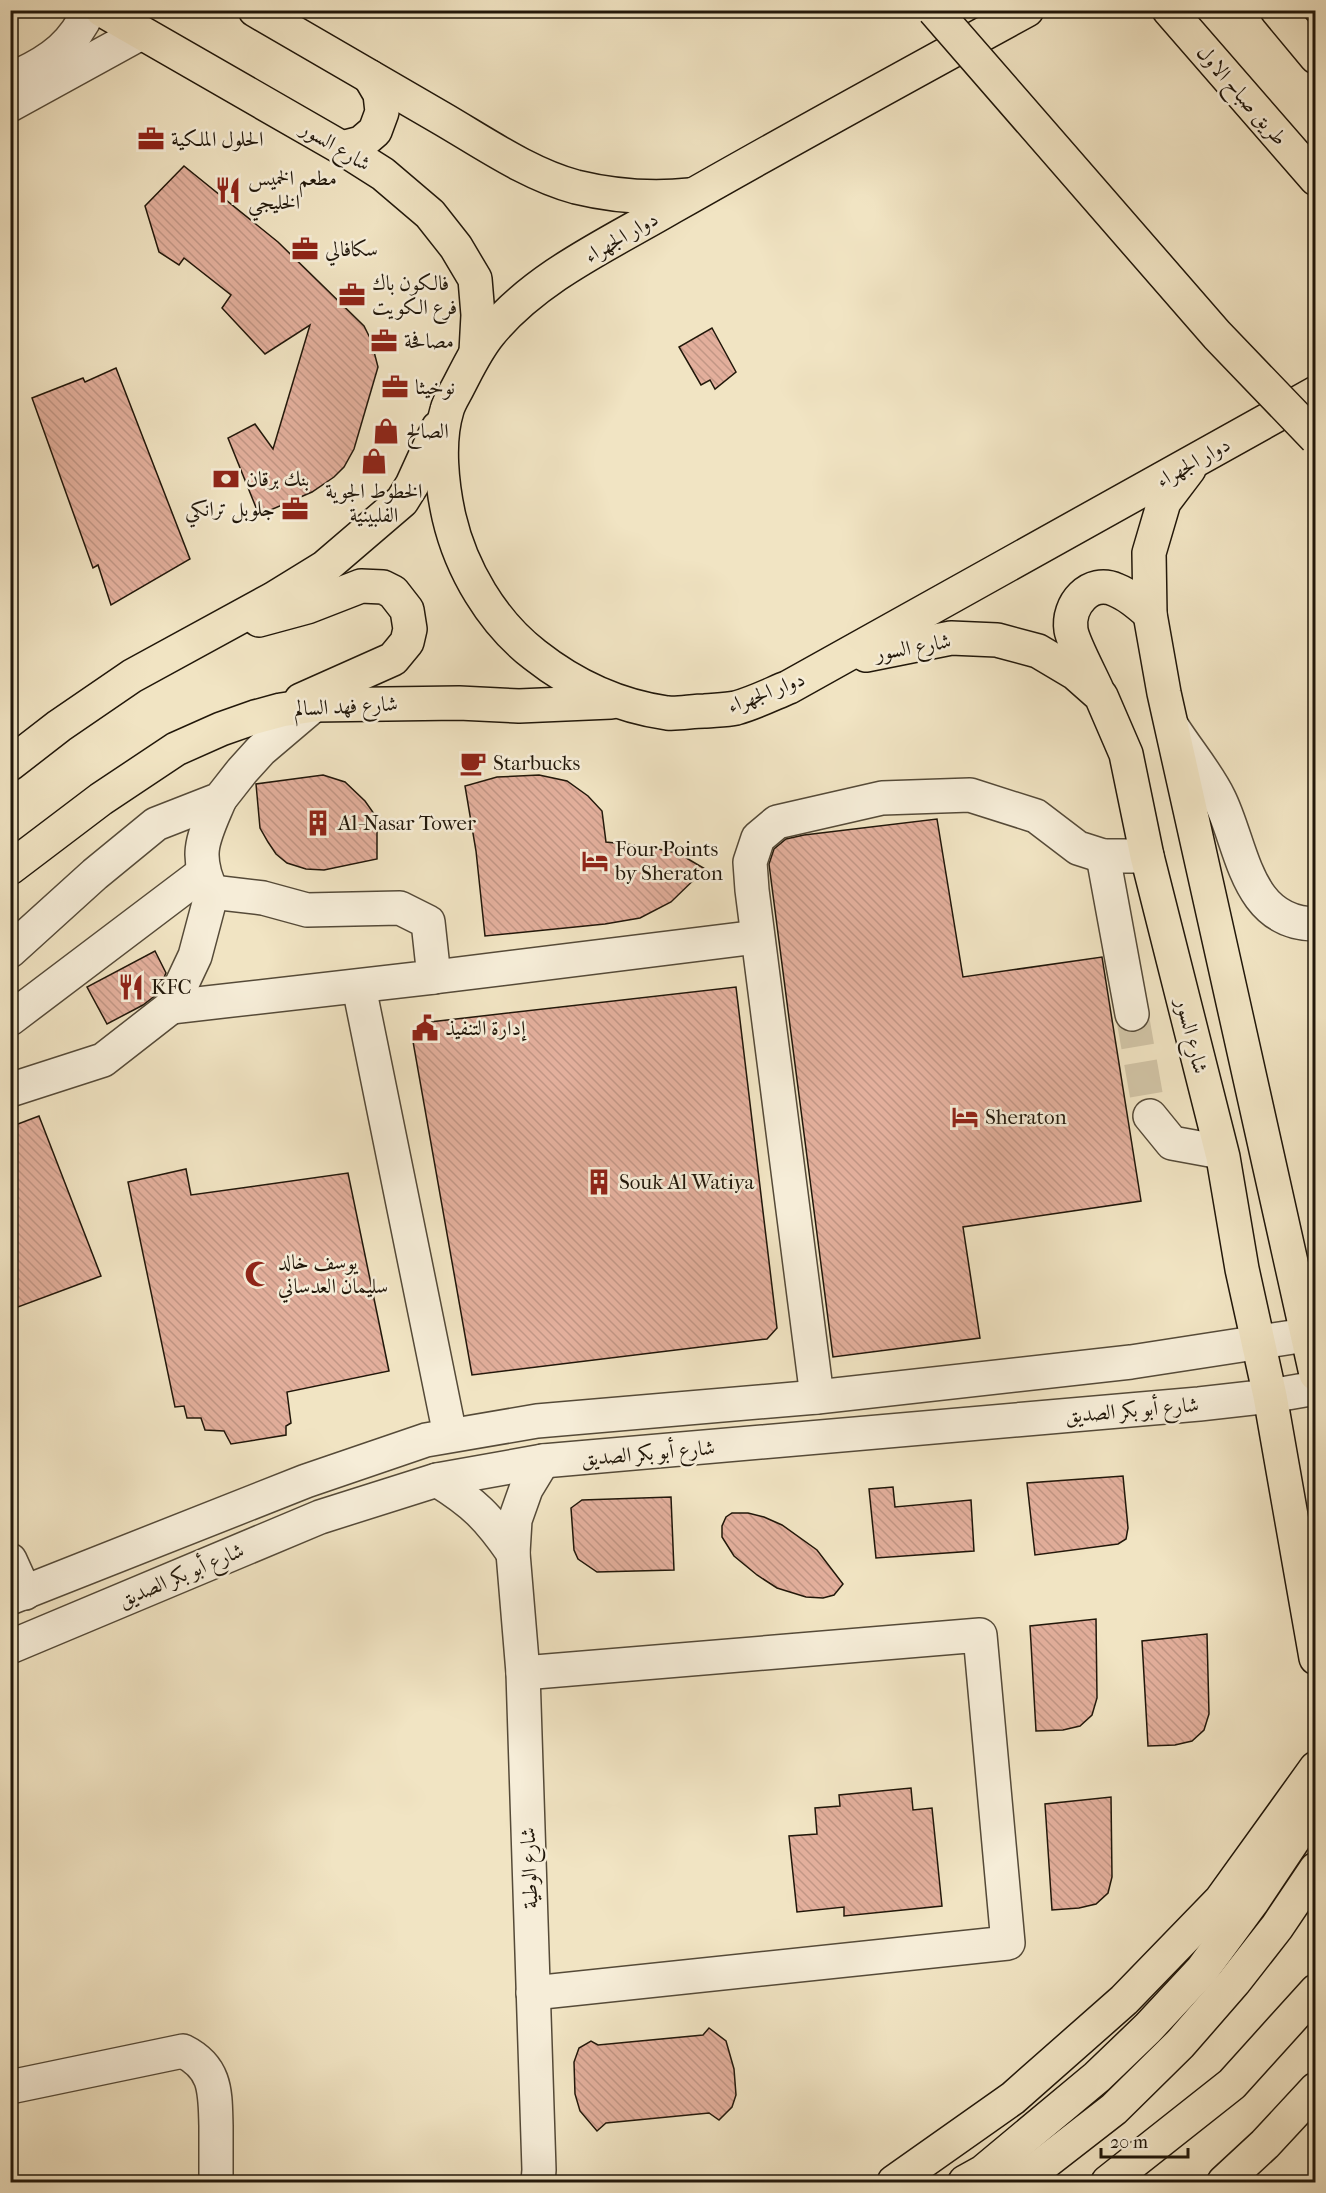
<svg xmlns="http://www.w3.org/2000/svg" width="1326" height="2193" font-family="'IM FELL French Canon',Amiri,serif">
<defs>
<pattern id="building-back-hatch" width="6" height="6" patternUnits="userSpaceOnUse" patternTransform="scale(1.5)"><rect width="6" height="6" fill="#e3af9c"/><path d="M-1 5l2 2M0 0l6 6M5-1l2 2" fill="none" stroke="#c29685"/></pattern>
</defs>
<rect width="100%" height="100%" fill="#f1e4c3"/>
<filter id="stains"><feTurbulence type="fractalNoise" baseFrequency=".00333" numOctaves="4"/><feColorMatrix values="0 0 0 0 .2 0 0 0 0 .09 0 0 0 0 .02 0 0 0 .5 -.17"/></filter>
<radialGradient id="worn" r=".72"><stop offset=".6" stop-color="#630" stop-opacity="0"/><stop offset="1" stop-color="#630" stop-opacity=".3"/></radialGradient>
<g fill="url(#building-back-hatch)" stroke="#21170a" stroke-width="1.5">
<polygon points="184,166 278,242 364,326 371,340 378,367 354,449 344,467 334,477 312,492 259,515 228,438 255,424 273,449 310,325 265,354 222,308 231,295 184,258 179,265 159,252 145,206"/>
<polygon points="712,328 736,372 715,389 710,380 701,385 679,347"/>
<polygon points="116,368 190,559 111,605 98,565 93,568 32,398 83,378 85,382"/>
<polygon points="323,775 345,782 365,801 377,818 377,859 324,870 306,869 287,863 276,854 268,842 260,828 256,784"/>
<polygon points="539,775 567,781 588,796 602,811 606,842 643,846 678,853 705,869 671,902 640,918 605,924 485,936 476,851 465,786 497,777"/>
<polygon points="937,819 963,977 1102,957 1141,1201 963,1227 980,1338 833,1357 769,864 774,849 786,839 804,835"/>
<polygon points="155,951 166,973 156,995 143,1005 107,1024 87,987"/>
<polygon points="736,987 777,1328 767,1339 472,1375 412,1036 421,1023"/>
<polygon points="39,1116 101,1276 10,1310 10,1127"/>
<polygon points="186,1169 191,1195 348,1173 389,1371 287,1392 291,1423 286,1426 286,1435 231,1444 224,1431 205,1430 201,1418 187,1418 184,1406 175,1407 128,1182"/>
<polygon points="1123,1476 1128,1528 1126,1539 1118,1544 1035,1555 1027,1483"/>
<polygon points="893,1487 895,1507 971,1500 974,1551 876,1558 869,1489"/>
<polygon points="671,1497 674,1570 597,1572 578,1559 574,1550 571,1508 582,1500"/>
<polygon points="732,1513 748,1513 764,1517 782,1525 817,1550 843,1584 834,1595 823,1598 806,1597 777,1588 757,1575 734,1556 722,1537 722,1526 726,1517"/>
<polygon points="1096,1619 1097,1698 1092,1715 1080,1726 1063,1730 1036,1731 1030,1626"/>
<polygon points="1207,1634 1209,1714 1204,1730 1192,1741 1175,1745 1148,1746 1142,1641"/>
<polygon points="911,1788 913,1810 932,1808 942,1906 844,1916 844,1907 797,1912 789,1836 817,1834 815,1808 840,1806 839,1795"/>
<polygon points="1111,1797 1112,1877 1108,1893 1096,1904 1079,1908 1052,1910 1045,1804"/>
<polygon points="709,2028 726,2041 734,2069 736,2095 732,2107 719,2120 709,2113 606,2123 597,2131 580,2111 575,2094 574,2062 579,2048 591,2041 598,2045 703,2035"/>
</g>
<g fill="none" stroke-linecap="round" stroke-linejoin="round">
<polyline stroke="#d2c5a7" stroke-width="33" stroke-dasharray="33 16" stroke-linecap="butt" points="1132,1014 1150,1116"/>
<g stroke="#554a38" stroke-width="36">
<g id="minor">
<path d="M 20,75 C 52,60 74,44 89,10"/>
<polyline points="10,105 141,33"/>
<path d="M 1173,728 C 1187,750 1208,775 1219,798 C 1243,846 1245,924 1316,924"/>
<polyline points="1103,856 1132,1014"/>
<polyline points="10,951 95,874 156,824 220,799 242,771 261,750 314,705"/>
<polyline points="434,977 757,937"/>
<polyline points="359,987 450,1435"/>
<polyline points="171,1007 434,977 428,922 400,908 307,910 263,898 212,892"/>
<polyline points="10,1019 203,873"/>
<path d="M 10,1090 L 103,1060 L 171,1007 L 195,956 L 212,892 C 193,853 204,837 220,799"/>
<polyline points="1150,1116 1172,1143 1221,1152"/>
<polyline points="817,1397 752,890 750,862 758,838 777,822 882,798 970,795 1036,816 1078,848 1103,856 1147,856"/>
<path d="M 437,1480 C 474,1503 488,1517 513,1553"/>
<polyline points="10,1560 25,1593"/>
<polyline points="10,1598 306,1481 426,1440 537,1421 817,1397 1131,1362 1306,1335 1316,1336"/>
<polyline points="10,1647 320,1517 437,1480 543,1461 1199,1404 1270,1396 1316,1388"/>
<polyline points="523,1673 980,1635 1008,1943 533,1993"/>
<path d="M 10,2087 L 183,2051 C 217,2068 215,2093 216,2126 C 216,2145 216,2164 216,2182"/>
<polyline points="538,2182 539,2170 523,1673 513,1553 515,1520 526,1489 543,1461"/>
</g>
</g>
<g stroke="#21170a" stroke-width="36">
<g id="major">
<polyline points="102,10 342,148 383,174 430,214 456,247 475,279 478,315 476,352"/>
<path d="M 255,10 C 317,46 379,82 441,118 C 484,143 528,174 576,187 C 613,196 651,199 690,195"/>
<path d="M 1027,10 C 908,75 789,140 672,207 C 609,244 537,276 490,333 C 476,350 468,368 458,387 C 454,395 449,402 447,410 C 437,442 442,486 449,517 C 461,569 492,622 535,655 C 573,685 618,706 667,713 C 679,714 692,711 705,711 C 715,710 726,710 736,708 C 754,703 772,694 789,687 L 1316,393"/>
<polyline points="342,148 361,143 375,131 382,112 380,94 370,77"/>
<polyline points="1189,469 1164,502 1149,553 1150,614 1164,693 1316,1374"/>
<polyline points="259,620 307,607 361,586 383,587 393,592 407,610 410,629 407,642 393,659 301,700"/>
<polyline points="866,655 951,638 997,640 1038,651 1075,673 1101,696 1126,754 1147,856 1223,1157 1242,1269 1270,1396 1316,1658"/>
<path d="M 1097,690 C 1091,676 1073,643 1071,630 C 1067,605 1090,578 1116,590 C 1129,595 1140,605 1150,614"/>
<polyline points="10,764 59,726 132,676 273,599 325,567 402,501 412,485 438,428"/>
<polyline points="10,868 101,799 176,749 221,729 255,717 281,710 314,705 459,703 519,706 611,702"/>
</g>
</g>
<g stroke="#21170a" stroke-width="36">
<g id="highway">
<polyline points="1169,10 1316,179"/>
<polyline points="1277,10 1316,57"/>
<polyline points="894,2182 1013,2098 1124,2000 1221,1900 1316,1768"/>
<polyline points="965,2182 983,2172 1097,2077 1148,2028 1202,1970 1252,1902 1316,1806"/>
<polyline points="1020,2182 1114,2109 1180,2044 1234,1982 1277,1927 1316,1869"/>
<polyline points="1108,2182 1232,2084 1316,1991"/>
<polyline points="1224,2182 1265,2144 1316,2089"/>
</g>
</g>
<use href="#minor" stroke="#f6edd8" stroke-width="33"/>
<use href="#major" stroke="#f1e4c3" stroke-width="33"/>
<use href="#highway" stroke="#f1e4c3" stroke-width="33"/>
<g stroke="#21170a" stroke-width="36" stroke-linecap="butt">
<polyline id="highway-bridge" points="934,10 1217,335 1316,438"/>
</g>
<use href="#highway-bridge" stroke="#f1e4c3" stroke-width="33"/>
</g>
<defs>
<g id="office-bare" transform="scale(2.07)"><path d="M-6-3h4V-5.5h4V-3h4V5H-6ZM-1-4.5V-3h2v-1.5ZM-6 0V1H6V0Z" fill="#8f2418" stroke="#f6edd8" stroke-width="2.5" paint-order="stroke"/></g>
<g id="restaurant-bare" transform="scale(2.07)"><path d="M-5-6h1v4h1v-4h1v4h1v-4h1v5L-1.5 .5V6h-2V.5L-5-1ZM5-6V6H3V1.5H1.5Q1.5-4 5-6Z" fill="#8f2418" stroke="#f6edd8" stroke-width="2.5" paint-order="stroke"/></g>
<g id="shop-bare" transform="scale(2.07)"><path d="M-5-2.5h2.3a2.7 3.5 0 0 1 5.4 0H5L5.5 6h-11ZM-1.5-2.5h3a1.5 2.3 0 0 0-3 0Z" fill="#8f2418" stroke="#f6edd8" stroke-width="2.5" paint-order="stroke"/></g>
<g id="bank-bare" transform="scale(2.07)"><path d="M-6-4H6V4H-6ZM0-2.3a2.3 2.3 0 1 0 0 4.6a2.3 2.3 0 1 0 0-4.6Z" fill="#8f2418" stroke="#f6edd8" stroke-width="2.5" paint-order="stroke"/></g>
<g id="cafe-bare" transform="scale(2.07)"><path d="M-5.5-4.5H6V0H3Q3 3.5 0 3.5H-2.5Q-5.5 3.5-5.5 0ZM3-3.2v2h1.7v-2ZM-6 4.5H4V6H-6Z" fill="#8f2418" stroke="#f6edd8" stroke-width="2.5" paint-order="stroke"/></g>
<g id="building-bare" transform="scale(2.07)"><path d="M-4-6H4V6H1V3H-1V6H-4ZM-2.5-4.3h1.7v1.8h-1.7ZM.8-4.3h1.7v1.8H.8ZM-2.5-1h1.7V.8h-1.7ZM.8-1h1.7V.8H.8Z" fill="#8f2418" stroke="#f6edd8" stroke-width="2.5" paint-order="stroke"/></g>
<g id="hotel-bare" transform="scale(2.07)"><path d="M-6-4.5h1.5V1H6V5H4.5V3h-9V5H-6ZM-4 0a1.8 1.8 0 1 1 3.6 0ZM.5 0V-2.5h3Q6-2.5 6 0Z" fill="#8f2418" stroke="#f6edd8" stroke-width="2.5" paint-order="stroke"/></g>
<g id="civic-bare" transform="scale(2.07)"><path d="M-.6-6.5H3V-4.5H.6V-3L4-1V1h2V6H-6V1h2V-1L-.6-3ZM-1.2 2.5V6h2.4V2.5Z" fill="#8f2418" stroke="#f6edd8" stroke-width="2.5" paint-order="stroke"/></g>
<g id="mosque-bare" transform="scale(2.07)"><path d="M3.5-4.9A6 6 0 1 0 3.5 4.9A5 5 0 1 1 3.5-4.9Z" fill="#8f2418" stroke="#f6edd8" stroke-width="2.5" paint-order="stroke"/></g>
</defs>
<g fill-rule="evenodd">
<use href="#office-bare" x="151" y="139"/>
<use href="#restaurant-bare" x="228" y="190"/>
<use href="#office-bare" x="305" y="249"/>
<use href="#office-bare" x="352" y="295"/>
<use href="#office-bare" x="384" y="341"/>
<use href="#office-bare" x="395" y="387"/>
<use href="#shop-bare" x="386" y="431"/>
<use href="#shop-bare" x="374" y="461"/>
<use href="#bank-bare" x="226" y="479"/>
<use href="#office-bare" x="295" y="509"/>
<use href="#cafe-bare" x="473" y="763"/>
<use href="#building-bare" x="318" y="823"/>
<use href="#hotel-bare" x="595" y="861"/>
<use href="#restaurant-bare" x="131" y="987"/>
<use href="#civic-bare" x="425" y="1028"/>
<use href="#hotel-bare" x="965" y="1117"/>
<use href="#building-bare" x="599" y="1182"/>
<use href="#mosque-bare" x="258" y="1274"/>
</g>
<g text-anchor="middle" stroke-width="5" stroke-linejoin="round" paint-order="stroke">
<g font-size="21" fill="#21170a" stroke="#f6edd8">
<text transform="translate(1242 95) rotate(49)" y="7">طريق صباح الاول</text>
<text transform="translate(336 146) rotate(31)" y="7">شارع السور</text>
<text transform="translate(621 237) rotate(-30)" y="7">دوار الجهراء</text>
<text transform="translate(1193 462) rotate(-29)" y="7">دوار الجهراء</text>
<text transform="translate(913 647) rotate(-10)" y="7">شارع السور</text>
<text transform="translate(766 692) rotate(-21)" y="7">دوار الجهراء</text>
<text transform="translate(346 706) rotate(-3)" y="7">شارع فهد السالم</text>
<text transform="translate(1192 1036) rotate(76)" y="7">شارع السور</text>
<text transform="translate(1132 1410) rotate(-5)" y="7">شارع أبو بكر الصديق</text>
<text transform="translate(648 1453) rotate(-5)" y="7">شارع أبو بكر الصديق</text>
<text transform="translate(181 1575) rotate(-23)" y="7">شارع أبو بكر الصديق</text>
<text transform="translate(529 1868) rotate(-92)" y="7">شارع الوطية</text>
</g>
<g font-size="21" fill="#21170a" stroke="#f6edd8" text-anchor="start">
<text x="171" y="146">الحلول الملكية</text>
<text x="248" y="185">مطعم الخميس<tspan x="248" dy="24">الخليجي</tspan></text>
<text x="325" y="256">سكافالي</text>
<text x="372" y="290">فالكون باك<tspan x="372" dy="24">فرع الكويت</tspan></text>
<text x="404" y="348">مصافحة</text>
<text x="415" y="394">نوخيثا</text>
<text x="406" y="438">الصالح</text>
<text x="246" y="486">بنك برقان</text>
<text x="374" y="498" text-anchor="middle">الخطوط الجوية<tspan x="374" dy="24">الفلبينية</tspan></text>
<text x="275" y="516" text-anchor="end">جلوبل ترانكي</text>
<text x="493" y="770">Starbucks</text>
<text x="338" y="830">Al-Nasar Tower</text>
<text x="615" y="856">Four Points<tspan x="615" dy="24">by Sheraton</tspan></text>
<text x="151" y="994">KFC</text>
<text x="445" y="1035">إدارة التنفيذ</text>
<text x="985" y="1124">Sheraton</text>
<text x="619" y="1189">Souk Al Watiya</text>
<text x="278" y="1269">يوسف خالد<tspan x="278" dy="24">سليمان العدساني</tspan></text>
</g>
</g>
<rect width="1326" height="2193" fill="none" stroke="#f1e4c3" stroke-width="36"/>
<rect x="12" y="12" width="1302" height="2169" fill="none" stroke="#21170a" stroke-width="3"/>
<rect x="18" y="18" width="1290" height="2157" fill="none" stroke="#21170a" stroke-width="1.5"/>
<path d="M1101 2148v9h87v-9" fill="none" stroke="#21170a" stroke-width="3"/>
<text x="1110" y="2148" font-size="18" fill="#21170a" stroke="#f6edd8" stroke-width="4.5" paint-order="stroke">20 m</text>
<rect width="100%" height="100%" filter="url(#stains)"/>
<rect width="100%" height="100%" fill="url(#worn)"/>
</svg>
